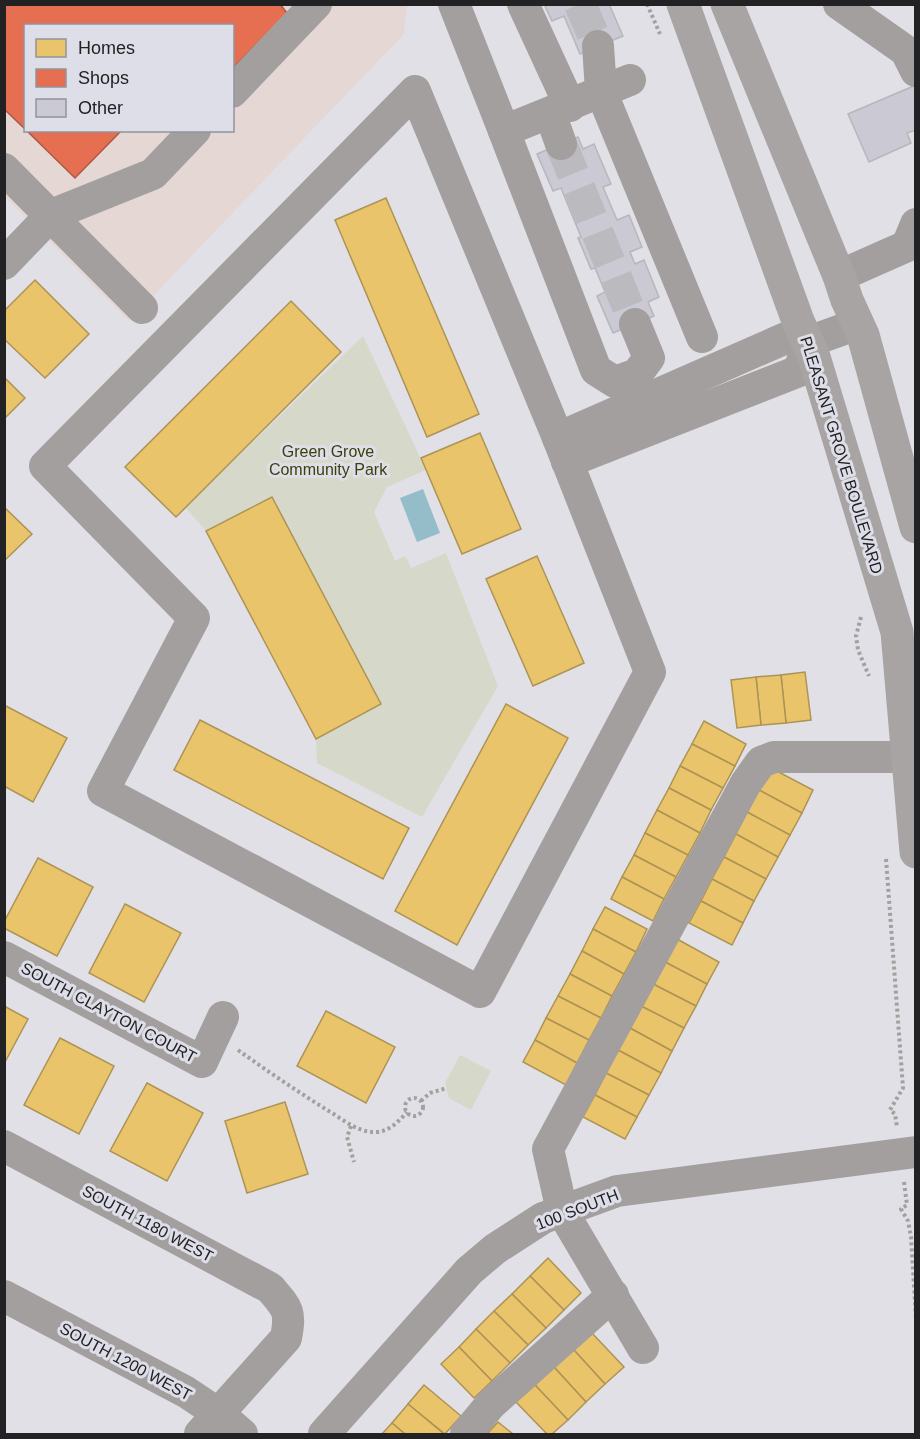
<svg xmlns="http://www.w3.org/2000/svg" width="920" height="1439" font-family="Arial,sans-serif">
<rect width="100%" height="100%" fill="#e0e0e6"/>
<path fill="#e4d7d4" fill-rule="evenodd" d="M 4,5 L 407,5 L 404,34 L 129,321 L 5,197 ZM 26,26 L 232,26 L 232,130 L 26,130 Z"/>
<g fill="#d6d9c9">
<polygon points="363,336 426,470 387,487 374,512 395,561 405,556 411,568 446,553 498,686 422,817 317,763 316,739 381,704 272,497 206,531 185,507"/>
<polygon points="460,1055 491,1071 471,1110 449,1098 445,1083"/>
</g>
<polygon fill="#94bcc9" points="423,489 440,533 417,542 400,498"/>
<g fill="#e9c46a" stroke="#ad9355" stroke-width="1.5">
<polygon points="386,198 479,414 427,437 335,220"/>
<polygon points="35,280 89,334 45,378 4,339 4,311"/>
<polygon points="291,301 341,352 176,517 125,467"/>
<polygon points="4,377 25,398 4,419"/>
<polygon points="480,433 521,529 462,554 421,458"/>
<polygon points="272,497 381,704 316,739 206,531"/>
<polygon points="4,507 32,534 4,561"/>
<polygon points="537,556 584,663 533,686 486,579"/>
<polygon points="805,672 811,720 786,723 781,675"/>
<polygon points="781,675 786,723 761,725 756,677"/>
<polygon points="756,677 761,725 737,728 731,680"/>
<polygon points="506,704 568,738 457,945 395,911"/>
<polygon points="4,705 67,738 33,802 4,786"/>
<polygon points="200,720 409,828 383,879 174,770"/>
<polygon points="704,721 746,744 735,766 692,744"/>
<polygon points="692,744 735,766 723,788 680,766"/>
<polygon points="680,766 723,788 711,810 669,788"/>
<polygon points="771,768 813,790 802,813 759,790"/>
<polygon points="669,788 711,810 700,833 657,810"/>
<polygon points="759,790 802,813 790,835 747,812"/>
<polygon points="657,810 700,833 688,855 645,833"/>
<polygon points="747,812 790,835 778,857 736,834"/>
<polygon points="645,833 688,855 676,877 634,855"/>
<polygon points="736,834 778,857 766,879 724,857"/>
<polygon points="634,855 676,877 664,899 622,877"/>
<polygon points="724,857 766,879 754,901 712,879"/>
<polygon points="38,858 93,887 57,956 4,928 4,922"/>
<polygon points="622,877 664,899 653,921 611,899"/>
<polygon points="712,879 754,901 743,923 701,901"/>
<polygon points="701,901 743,923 732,945 689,923"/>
<polygon points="125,904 181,933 144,1002 89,973"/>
<polygon points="605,907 647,929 636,952 593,929"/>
<polygon points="593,929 636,952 624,974 582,951"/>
<polygon points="677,939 719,962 707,984 665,962"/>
<polygon points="582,951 624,974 612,996 570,974"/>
<polygon points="665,962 707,984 696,1006 653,984"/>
<polygon points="570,974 612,996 601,1018 558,996"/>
<polygon points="653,984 696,1006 684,1028 641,1006"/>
<polygon points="558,996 601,1018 589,1040 546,1018"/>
<polygon points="4,1006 28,1019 4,1064"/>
<polygon points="641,1006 684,1028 672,1051 630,1028"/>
<polygon points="326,1011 395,1047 366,1103 297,1066"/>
<polygon points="546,1018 589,1040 577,1063 535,1040"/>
<polygon points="630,1028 672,1051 661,1073 618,1050"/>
<polygon points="60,1038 114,1066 79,1134 24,1105"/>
<polygon points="535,1040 577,1063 566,1085 523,1062"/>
<polygon points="618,1050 661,1073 649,1095 606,1073"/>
<polygon points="606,1073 649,1095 637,1117 595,1095"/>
<polygon points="147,1083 203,1113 167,1181 110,1151"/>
<polygon points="595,1095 637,1117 625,1139 583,1117"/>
<polygon points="285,1102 308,1174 247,1193 225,1121"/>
<polygon points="548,1258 581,1293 564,1310 530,1276"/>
<polygon points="530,1276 564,1310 546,1328 512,1294"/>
<polygon points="512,1294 546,1328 528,1345 494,1311"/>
<polygon points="494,1311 528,1345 510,1363 476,1329"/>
<polygon points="476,1329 510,1363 492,1381 459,1347"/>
<polygon points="591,1332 624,1367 605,1384 573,1349"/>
<polygon points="459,1347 492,1381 474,1398 441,1364"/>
<polygon points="573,1349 605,1384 586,1402 554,1367"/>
<polygon points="554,1367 586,1402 568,1420 535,1385"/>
<polygon points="424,1385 461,1416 445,1434 408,1404"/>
<polygon points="535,1385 568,1420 552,1434 547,1434 516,1402"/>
<polygon points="408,1404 444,1434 405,1434 392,1423"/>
<polygon points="498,1422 513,1434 487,1434"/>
<polygon points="392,1423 405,1434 382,1434"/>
</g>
<g fill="#e76f51" stroke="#ac5844" stroke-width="1.5">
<polygon points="4,4 280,4 287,13 232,69 232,26 26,26 26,130 4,109"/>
<polygon points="26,130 122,130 75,178"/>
</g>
<g fill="#cac9d4" stroke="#b7b7bb" stroke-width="1.5">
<polygon points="544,4 609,4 623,36 580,54 564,16 552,21"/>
<polygon points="916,85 916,130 907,133 911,143 869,162 848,114"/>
<polygon points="578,137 583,149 594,144 611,184 603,187 617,220 629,215 642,247 630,252 635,264 644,260 659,297 648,302 654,316 613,333 597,296 605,292 595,268 591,269 578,238 581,237 561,188 553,191 537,154"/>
</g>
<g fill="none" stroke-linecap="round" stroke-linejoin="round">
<g stroke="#bababf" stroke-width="32" stroke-dasharray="32 16" stroke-linecap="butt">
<polyline points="580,4 598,46"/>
<polyline points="561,144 635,324"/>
</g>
<g stroke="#a4a0a0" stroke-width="4" stroke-dasharray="3 3" stroke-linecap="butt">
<polyline points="647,4 660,34"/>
<polyline points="861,617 856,636 858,650 869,676"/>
<polyline points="886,859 903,1088 890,1110 895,1114 897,1127"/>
<path d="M 238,1050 C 267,1071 297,1091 327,1110 C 343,1119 357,1133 377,1132 C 390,1131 399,1121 407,1112"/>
<circle cx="414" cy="1107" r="9"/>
<polyline points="421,1101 430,1093 447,1088"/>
<polyline points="351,1126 347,1137 354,1162"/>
<polyline points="904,1182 907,1205 901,1209 908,1221 911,1237 916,1318"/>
</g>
<g stroke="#a49f9f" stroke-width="32">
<polyline points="454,4 504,131 630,80"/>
<polyline points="523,4 570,106"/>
<polyline points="839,4 906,51 916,71"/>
<polyline points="598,46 601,91 702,337"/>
<polygon points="415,91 558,438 650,672 480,992 103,791 194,618 45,466"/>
<polyline points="232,92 316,4"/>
<polyline points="550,113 561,144"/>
<polyline points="504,131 596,370 615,382 637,374 649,358 635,324"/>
<polyline points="4,169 142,308"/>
<polyline points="4,264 51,215 153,174 195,130"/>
<polyline points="839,276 907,246 916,224"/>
<polyline points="558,438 786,338 808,342 858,324"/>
<polyline points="567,462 799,371 808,342"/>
<polyline points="4,957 202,1062 223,1017"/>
<path d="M 4,1146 L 270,1288 C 288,1309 291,1311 286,1338 L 200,1434"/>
<polyline points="4,1296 186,1392 219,1414 242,1434"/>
<polyline points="643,1348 562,1211 548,1149 746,783 761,762 774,757 907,757"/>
<polyline points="324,1434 469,1271 495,1249 543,1218 617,1191 916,1152"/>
<polyline points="466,1434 491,1404 613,1295"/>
</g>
<g stroke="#a7a4a3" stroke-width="33">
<polyline points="683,4 798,321 814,357 897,632 916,852"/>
<polyline points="727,4 839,276 847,300 863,335 916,527"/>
</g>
</g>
<g text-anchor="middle" stroke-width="6" stroke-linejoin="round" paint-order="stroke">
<g font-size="16" fill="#3a4008" stroke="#dedee8">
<text x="328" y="457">Green Grove<tspan x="328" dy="18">Community Park</tspan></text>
</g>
<g font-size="16" fill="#222225" stroke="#dedee8">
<text transform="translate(842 455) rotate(73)" y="6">PLEASANT GROVE BOULEVARD</text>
<text transform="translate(109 1012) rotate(28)" y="6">SOUTH CLAYTON COURT</text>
<text transform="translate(577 1209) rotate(-21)" y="6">100 SOUTH</text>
<text transform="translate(148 1223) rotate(28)" y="6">SOUTH 1180 WEST</text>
<text transform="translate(126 1361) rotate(28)" y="6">SOUTH 1200 WEST</text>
</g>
</g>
<rect width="920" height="1439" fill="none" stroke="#222225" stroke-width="12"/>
<rect x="24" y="24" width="210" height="108" fill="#dedee8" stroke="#93939a" stroke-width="1.5"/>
<rect x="36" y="39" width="30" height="18" fill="#e9c46a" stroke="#93939a" stroke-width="1.5"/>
<text x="78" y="54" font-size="18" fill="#222225">Homes</text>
<rect x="36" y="69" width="30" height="18" fill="#e76f51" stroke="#93939a" stroke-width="1.5"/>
<text x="78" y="84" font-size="18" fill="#222225">Shops</text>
<rect x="36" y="99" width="30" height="18" fill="#cac9d4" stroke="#93939a" stroke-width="1.5"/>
<text x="78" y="114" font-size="18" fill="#222225">Other</text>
</svg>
